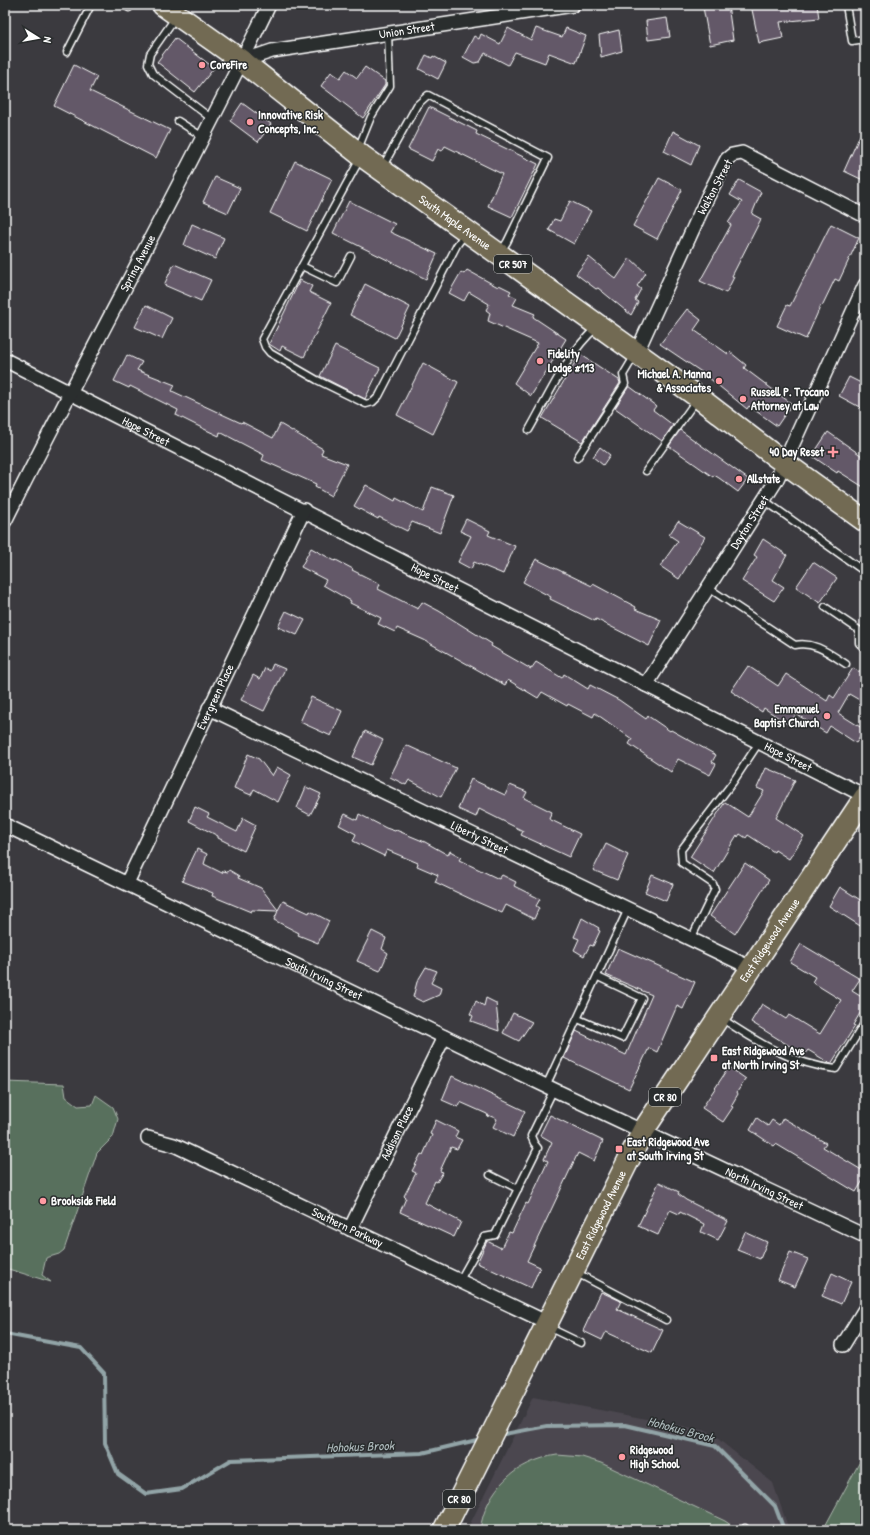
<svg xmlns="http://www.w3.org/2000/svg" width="870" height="1535" font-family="'Patrick Hand',sans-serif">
<rect width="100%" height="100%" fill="#3b3a3f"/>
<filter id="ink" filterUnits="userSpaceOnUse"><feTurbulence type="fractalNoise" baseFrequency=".025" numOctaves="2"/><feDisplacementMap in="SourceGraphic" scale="8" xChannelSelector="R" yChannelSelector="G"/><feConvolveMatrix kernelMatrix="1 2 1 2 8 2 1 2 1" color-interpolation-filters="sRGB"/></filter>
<g filter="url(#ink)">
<polygon fill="#4b474f" points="533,1397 708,1431 773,1483 789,1530 467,1530"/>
<g fill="#59705d" stroke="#acb8ae">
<polygon points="5,1082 64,1084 66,1097 78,1106 92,1105 96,1095 113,1107 118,1119 113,1137 97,1153 64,1250 59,1254 46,1258 42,1275 51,1282 5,1268"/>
<polygon points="865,1450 865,1530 823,1530 864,1454"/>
<path d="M 557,1455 L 582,1457 L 601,1463 L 725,1521 L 738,1530 L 480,1530 C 486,1489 516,1461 557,1455 Z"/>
</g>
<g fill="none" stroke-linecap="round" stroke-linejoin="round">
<g stroke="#92a4a7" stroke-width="4">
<polyline points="5,1334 81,1348 104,1373 105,1443 118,1474 146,1494 182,1489 231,1460 422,1453 481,1439"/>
<polyline points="499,1435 547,1426 625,1425 715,1446 775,1506 784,1530"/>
</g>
</g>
<g fill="#645968" stroke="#fff">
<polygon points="713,5 728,5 733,40 710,45 703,7"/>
<polygon points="751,5 817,5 819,18 780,22 783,38 759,43"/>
<polygon points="667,18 670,37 648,40 646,21"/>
<polygon points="508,28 531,40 536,28 562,37 566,28 586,36 576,63 549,53 545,63 515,52 508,65 485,53 480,62 474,63 463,57 474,36 479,39 481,34 500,44"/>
<polygon points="619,30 622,51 601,57 599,35"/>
<polygon points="175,38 214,68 195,92 157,62"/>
<polygon points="426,55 432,58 433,56 446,63 438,79 419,69"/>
<polygon points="74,65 97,77 90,91 170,130 156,158 54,106"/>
<polygon points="365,67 385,81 385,85 363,118 321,86 331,72 340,78 346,70 357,78"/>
<polygon points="242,103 271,124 258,142 230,121"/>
<polygon points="429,107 477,131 476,134 538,164 512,217 488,206 502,174 445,146 442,151 438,149 432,161 408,149"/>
<polygon points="865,124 865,181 844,171"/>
<polygon points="673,131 699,145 691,165 664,151"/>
<polygon points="295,161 332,179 307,231 270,213"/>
<polygon points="215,177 240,188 228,213 203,202"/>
<polygon points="659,178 682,190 657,239 633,226"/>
<polygon points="739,180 761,192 752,214 761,219 732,276 734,277 726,293 700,281 731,225 728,223 742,202 730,195"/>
<polygon points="349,201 395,224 390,232 437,254 426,279 333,233"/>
<polygon points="570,201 591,211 574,244 549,230 554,219 560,221"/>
<polygon points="192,224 224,238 215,259 184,245"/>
<polygon points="831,224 859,238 839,281 835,279 822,306 821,305 806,339 777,326 787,305 790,306"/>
<polygon points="589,257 616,279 630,258 646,273 637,286 641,289 635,300 638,302 631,315 598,288 596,289 576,274"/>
<polygon points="174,264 211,280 201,301 164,285"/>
<polygon points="467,270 498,287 499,285 511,291 509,294 517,298 513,305 535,314 533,317 566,339 531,396 514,383 538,343 488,321 490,313 486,310 489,304 469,292 464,301 449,293 461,272 464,274"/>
<polygon points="300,280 312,286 309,292 331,303 304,357 282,346 280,351 269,344"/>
<polygon points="365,284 410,307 395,338 350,315"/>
<polygon points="146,305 172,318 162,339 135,327"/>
<polygon points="687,309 701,320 694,330 728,354 730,352 746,365 744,368 792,404 777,426 749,406 747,409 703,373 660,344"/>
<polygon points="335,346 380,368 365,399 320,376"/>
<polygon points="580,354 619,380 620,383 582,442 542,418"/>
<polygon points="127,355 142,362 137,370 175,385 172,391 241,423 242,422 273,438 280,424 323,449 321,454 347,464 331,496 315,487 316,484 262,460 264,455 220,432 219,436 204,429 176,415 178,410 130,386 129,388 114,381"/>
<polygon points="423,363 458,382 433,434 397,415"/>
<polygon points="849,377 865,385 865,410 839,396"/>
<polygon points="629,386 656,406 653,410 673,425 662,441 615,408"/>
<polygon points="680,430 748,479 738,492 719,478 714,475 713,477 669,446"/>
<polygon points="828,432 865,458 865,488 838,471 837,473 812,456"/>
<polygon points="600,447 610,455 603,465 593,457"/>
<polygon points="366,485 395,501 396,498 423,512 432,487 454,495 440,533 412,522 407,531 379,517 378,519 354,506"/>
<polygon points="466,519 490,531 488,535 515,546 503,574 474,562 471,569 458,562 471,536 460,531"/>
<polygon points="678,521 705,537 679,579 660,566 678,541 669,535"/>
<polygon points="763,539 787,555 773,580 784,587 774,601 742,581 757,557 754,555"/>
<polygon points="311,548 335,561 336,560 353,569 352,570 380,584 378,589 418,609 422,602 439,611 492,644 491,646 531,669 536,662 562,678 564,674 588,689 590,685 619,700 646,719 648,716 670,731 671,730 716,755 712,762 716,764 710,775 678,759 671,772 629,744 632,739 595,713 593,717 568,704 567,706 542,692 538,698 508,680 505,685 424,640 397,628 395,632 378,624 381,618 350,603 351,601 323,585 326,580 301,567"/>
<polygon points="536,559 592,586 593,584 636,607 635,609 661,620 649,646 596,619 595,621 550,599 551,597 523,582"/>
<polygon points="813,562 837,578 820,603 796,587"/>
<polygon points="286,611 305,620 297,635 278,627"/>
<polygon points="273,664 285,669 264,711 241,700 253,675 260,679 265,668 270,671"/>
<polygon points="748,666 778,686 786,674 827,701 830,695 834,698 853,668 865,675 865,694 861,701 849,694 838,713 865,730 856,743 830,726 826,733 796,714 789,725 764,708 762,712 731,691"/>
<polygon points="311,697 342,711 331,736 300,722"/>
<polygon points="365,731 383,740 371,765 353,757"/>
<polygon points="406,745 456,768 441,797 409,780 406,785 390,777"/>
<polygon points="248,754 259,759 272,776 277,767 291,775 278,802 254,789 251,795 234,788"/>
<polygon points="766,768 795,780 776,818 804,836 789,859 775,850 774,852 748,835 746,838 740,834 738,837 737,835 714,873 690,857 725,802 748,817 764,791 757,788"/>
<polygon points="471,779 505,795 510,785 527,792 524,798 552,812 549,819 580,834 569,857 521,835 523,831 479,809 476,817 458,809"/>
<polygon points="306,787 321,794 310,815 297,808"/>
<polygon points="195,807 209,814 207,817 237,832 243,818 256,825 244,851 218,838 218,836 189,821"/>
<polygon points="345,814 357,820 359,814 386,828 395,831 396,830 425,842 448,855 450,851 461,857 459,860 499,879 502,875 516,882 514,886 540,899 536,906 539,908 534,919 506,905 502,913 477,902 435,882 438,875 417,866 418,863 387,850 384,856 353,841 356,834 339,825"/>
<polygon points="606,844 628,855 617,880 593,870"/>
<polygon points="197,849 207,854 204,864 222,873 223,871 228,872 229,870 239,876 238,878 261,888 278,910 283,901 309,913 310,911 329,921 318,943 298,935 299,933 274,920 278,911 252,910 251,912 212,896 213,893 182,881"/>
<polygon points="745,863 769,880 735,934 710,916"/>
<polygon points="652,875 673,884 666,901 645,892"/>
<polygon points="840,887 865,903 865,929 829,906"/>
<polygon points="582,918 599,928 598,930 600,931 593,946 590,945 584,956 574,950 579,939 574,937"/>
<polygon points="372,931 386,938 382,949 388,953 380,971 357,961"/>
<polygon points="801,944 860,979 852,991 865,999 865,1005 853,1025 855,1026 831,1064 808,1050 804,1055 751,1022 762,1004 786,1019 789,1015 820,1034 841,1000 812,982 815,977 790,962"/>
<polygon points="618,948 695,982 683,1009 677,1006 657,1052 649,1048 629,1089 564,1058 576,1031 626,1055 652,995 606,975"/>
<polygon points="426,967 437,971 431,983 441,988 439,995 423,1002 413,997 417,982"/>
<polygon points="486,998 496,1003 499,1031 471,1021 473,1016 470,1014 476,1001 484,1006"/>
<polygon points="513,1013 532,1022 519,1041 503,1033"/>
<polygon points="729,1067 746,1079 737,1092 738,1094 731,1106 733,1107 723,1122 702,1108"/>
<polygon points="452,1076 525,1111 513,1137 493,1127 497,1119 488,1115 488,1117 487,1114 460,1102 458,1107 442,1100"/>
<polygon points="550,1115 603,1141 594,1161 578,1153 527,1261 540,1267 531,1288 477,1263 487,1241 501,1248 509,1232 512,1233 526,1203 528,1204 548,1161 544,1159 552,1142 540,1135"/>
<polygon points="757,1118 768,1126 772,1120 779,1125 783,1118 826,1143 823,1147 865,1172 865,1177 856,1192 776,1144 774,1146 750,1130"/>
<polygon points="436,1120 458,1131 455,1137 462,1140 457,1149 451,1147 440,1171 443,1172 437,1182 435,1181 425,1203 461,1222 454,1237 400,1212 406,1198 404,1196 416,1173 412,1171 421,1154 423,1155 432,1135 430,1134"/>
<polygon points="659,1182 679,1192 678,1194 686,1200 728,1221 718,1240 701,1232 704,1224 680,1212 679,1214 670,1210 658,1235 638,1226"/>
<polygon points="745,1232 767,1242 760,1259 737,1250"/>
<polygon points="790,1252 808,1259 795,1287 778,1280"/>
<polygon points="832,1273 851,1282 841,1304 822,1296"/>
<polygon points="601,1292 621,1301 617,1309 663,1330 652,1353 606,1332 602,1340 583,1331"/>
</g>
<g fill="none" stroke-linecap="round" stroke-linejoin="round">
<g stroke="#fff" stroke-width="9">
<g id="service">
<polyline points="124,5 129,8"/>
<polyline points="846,5 852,41 865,39"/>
<polyline points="175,18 150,54 148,64 153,74 212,119"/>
<polyline points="67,52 91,5"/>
<polyline points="178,121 203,137"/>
<polyline points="358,149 371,117 390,86 388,33"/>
<polyline points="360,159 262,339 265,347 270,353 317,380 366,404 373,402 379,396 457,245 465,234"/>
<polyline points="383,166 417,105 428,95 548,158 507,242 501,251"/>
<polyline points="302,266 337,283 351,256"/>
<path d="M 529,430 C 548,397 567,353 596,328"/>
<polyline points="577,458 625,384 623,375 635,355"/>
<polyline points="646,471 697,399"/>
<polyline points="764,500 865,572"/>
<path d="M 707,587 L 795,645 C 815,641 830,654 846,664"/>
<polyline points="825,607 859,630 859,643 865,649"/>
<polyline points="691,939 715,889 713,884 682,863 681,850 733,782 760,741"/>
<path d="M 721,1018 C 757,1042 792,1064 836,1069 L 865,1022"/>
<polyline points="578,1019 622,1038 642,998 598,977"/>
<polyline points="546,1086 628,909"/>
<polyline points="490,1175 518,1189"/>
<polyline points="575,1272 666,1320"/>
<polyline points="460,1280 484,1237 495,1235 538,1148 534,1143 531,1136 554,1089"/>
<polyline points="548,1327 581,1343"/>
<polyline points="745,1528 747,1530"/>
</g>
</g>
<g stroke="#fff" stroke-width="16">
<g id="minor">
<path id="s1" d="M 242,61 L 272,51 L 573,5"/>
<polyline points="636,354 708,196 727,159 732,155 742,153 865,216"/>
<path id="s2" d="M 5,360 L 865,796"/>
<path id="s3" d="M 5,521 C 91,348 185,179 269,5"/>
<path id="s4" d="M 646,685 L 776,481 L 865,285"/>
<path id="s5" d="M 209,708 L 751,968"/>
<path id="s6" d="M 5,825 L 546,1086 L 865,1236"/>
<path id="s7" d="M 127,883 L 304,510"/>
<path id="s8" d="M 148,1138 L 174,1145 L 546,1322"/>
<path id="s9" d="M 350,1229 L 444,1037"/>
<polyline points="843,1345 865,1309"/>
</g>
</g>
<g stroke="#fff" stroke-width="24">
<g id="primary">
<path id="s10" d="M 163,5 L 242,61 L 362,156 L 698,397 L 775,456 L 865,521"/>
<path id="s11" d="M 444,1530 L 643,1131 L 865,797"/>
</g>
</g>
<use href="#service" stroke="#2a2d2e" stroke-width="6"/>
<use href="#minor" stroke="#2a2d2e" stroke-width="13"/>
<use href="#primary" stroke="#726b52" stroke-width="21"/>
</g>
</g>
<g fill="#ff9aa2" stroke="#2a2d2e" stroke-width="1.5">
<circle cx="202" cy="65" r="4"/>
<circle cx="250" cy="122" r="4"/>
<circle cx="540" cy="361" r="4"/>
<circle cx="719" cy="381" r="4"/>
<circle cx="743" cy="399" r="4"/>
<path d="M831 446h4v4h4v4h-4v4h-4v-4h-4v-4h4z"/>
<circle cx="739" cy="479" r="4"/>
<circle cx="827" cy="716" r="4"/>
<rect x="710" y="1054" width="8" height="8" rx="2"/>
<rect x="615" y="1145" width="8" height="8" rx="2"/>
<circle cx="43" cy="1201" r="4"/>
<circle cx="622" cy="1457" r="4"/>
</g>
<g text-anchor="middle" stroke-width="3" stroke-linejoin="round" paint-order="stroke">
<g fill="#2a2d2e" stroke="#bfc0c0" stroke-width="1">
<rect x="494" y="255" width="38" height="18" rx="3"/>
<rect x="649" y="1088" width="32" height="18" rx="3"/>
<rect x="443" y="1490" width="32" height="18" rx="3"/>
</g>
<g font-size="11" font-weight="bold" fill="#fff">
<text x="513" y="268">CR 507</text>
<text x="665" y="1101">CR 80</text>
<text x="459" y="1503">CR 80</text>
</g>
<g font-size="12" fill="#fff" stroke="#2a2d2e">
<text dy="4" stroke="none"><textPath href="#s1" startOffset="168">Union Street</textPath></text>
<text transform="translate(715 187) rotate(-62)" y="4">Walton Street</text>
<text dy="4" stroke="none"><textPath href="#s10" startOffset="364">South Maple Avenue</textPath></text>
<text dy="4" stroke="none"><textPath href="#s3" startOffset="290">Spring Avenue</textPath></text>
<text dy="4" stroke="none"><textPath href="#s2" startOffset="158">Hope Street</textPath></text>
<text dy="4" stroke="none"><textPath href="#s4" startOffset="193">Dayton Street</textPath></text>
<text dy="4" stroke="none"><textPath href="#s2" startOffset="482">Hope Street</textPath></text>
<text dy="4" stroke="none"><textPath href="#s7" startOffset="206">Evergreen Place</textPath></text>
<text dy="4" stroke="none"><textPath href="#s2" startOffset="878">Hope Street</textPath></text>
<text dy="4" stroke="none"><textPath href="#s5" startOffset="300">Liberty Street</textPath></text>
<text dy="4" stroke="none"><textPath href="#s11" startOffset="675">East Ridgewood Avenue</textPath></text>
<text dy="4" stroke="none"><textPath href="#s6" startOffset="354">South Irving Street</textPath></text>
<text dy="4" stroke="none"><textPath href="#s9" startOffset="107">Addison Place</textPath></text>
<text dy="4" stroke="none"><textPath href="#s6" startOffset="842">North Irving Street</textPath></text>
<text dy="4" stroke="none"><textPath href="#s11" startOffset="352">East Ridgewood Avenue</textPath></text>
<text dy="4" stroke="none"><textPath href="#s8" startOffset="219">Southern Parkway</textPath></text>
</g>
<g font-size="12" font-weight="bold" fill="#fff" stroke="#2a2d2e" text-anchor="start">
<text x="210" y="69">CoreFire</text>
<text x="258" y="119">Innovative Risk<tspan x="258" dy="14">Concepts, Inc.</tspan></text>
<text x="548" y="358">Fidelity<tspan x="548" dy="14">Lodge #113</tspan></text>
<text x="711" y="378" text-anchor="end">Michael A. Manna<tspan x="711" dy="14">&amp; Associates</tspan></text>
<text x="751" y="396">Russell P. Trocano<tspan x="751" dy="14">Attorney at Law</tspan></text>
<text x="824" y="456" text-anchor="end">40 Day Reset</text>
<text x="747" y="483">Allstate</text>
<text x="819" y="713" text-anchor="end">Emmanuel<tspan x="819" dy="14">Baptist Church</tspan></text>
<text x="722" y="1055">East Ridgewood Ave<tspan x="722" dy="14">at North Irving St</tspan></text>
<text x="627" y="1146">East Ridgewood Ave<tspan x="627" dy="14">at South Irving St</tspan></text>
<text x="51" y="1205">Brookside Field</text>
<text x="630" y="1454">Ridgewood<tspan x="630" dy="14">High School</tspan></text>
</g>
<g font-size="13" font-style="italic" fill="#aebbbd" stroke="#2a2d2e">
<text transform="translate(681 1429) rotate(15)" y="5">Hohokus Brook</text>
<text transform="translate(360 1446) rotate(-2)" y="5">Hohokus Brook</text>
</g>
</g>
<rect width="870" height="1535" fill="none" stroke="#2a2d2e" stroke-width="20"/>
<rect x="10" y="10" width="850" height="1515" fill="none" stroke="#fff" stroke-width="1.5" filter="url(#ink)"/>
<g transform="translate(38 38) rotate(101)" stroke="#2a2d2e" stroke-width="3" paint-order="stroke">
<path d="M0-3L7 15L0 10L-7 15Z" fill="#ffffff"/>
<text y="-6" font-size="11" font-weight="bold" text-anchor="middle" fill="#ffffff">N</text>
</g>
</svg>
